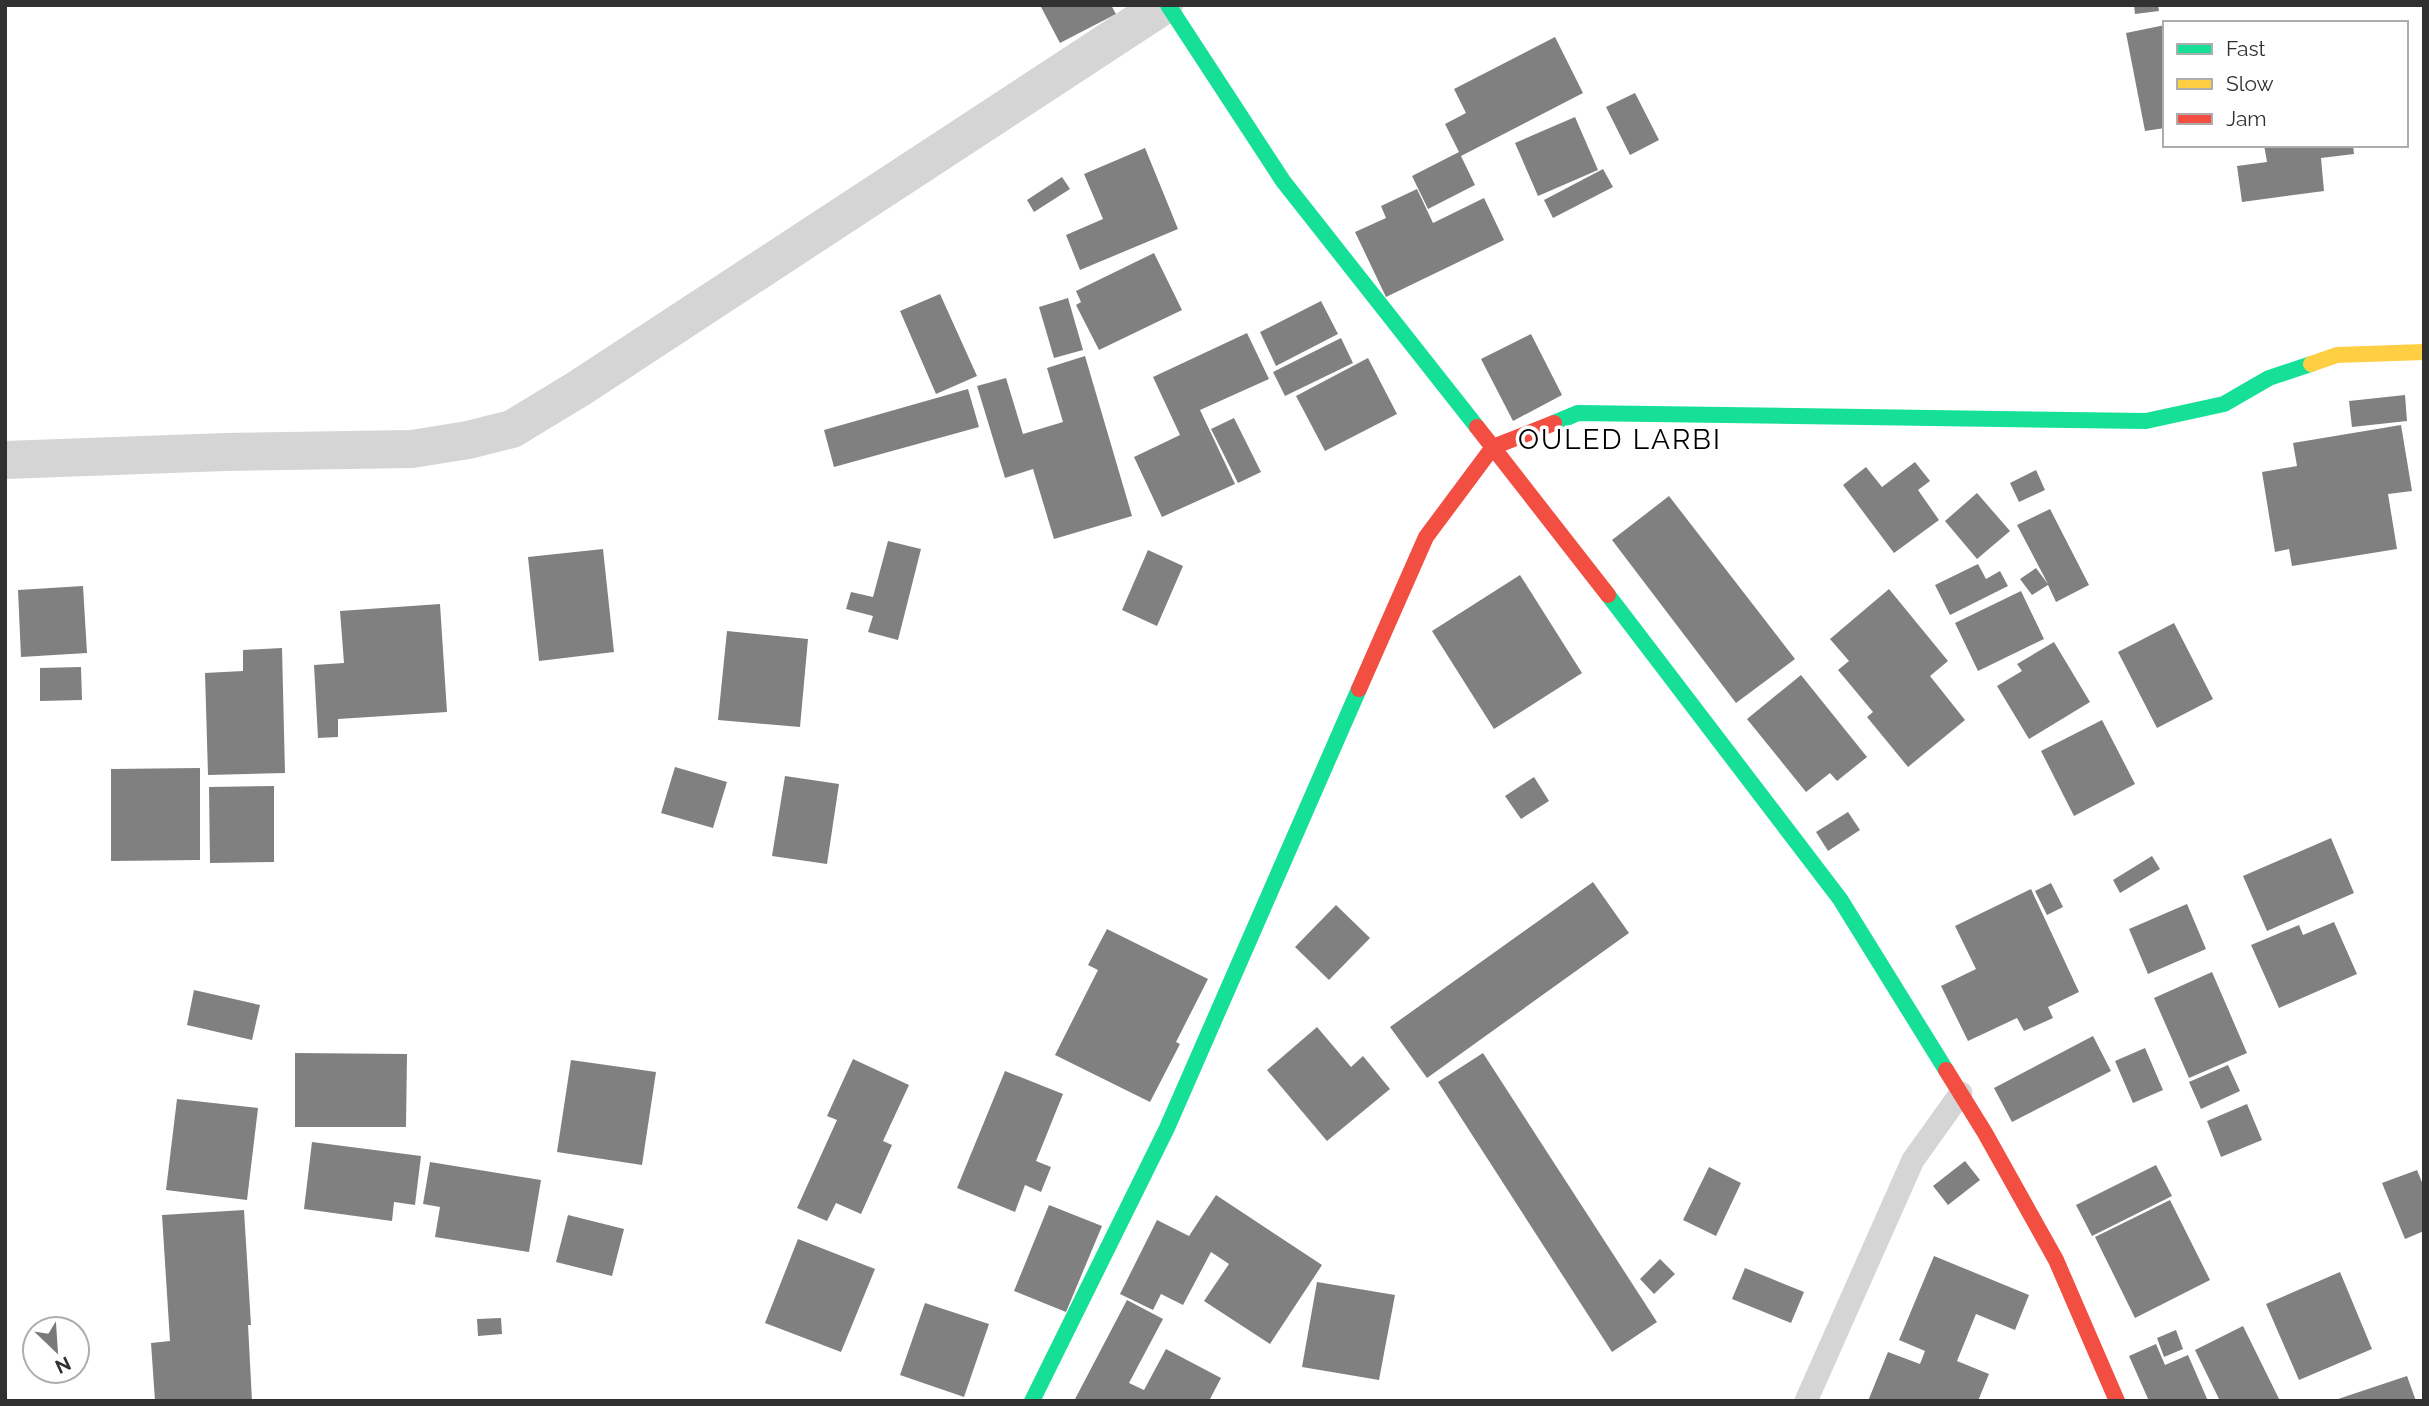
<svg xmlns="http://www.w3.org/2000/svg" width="2429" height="1406" font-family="Raleway,sans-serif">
<rect width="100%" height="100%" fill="#fff"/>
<g fill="#808080">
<polygon points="1040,5 1111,5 1116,14 1060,43"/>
<polygon points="2134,5 2158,5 2159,11 2135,14"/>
<polygon points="2165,25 2165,128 2145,131 2126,33"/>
<polygon points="1555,37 1583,93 1461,156 1475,185 1428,209 1412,176 1459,152 1445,124 1466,113 1454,89"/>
<polygon points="1635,93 1659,140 1630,155 1606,107"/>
<polygon points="1575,117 1598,170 1538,196 1515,143"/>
<polygon points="2264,145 2353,145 2354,154 2321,158 2324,191 2242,202 2237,166 2267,162"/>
<polygon points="1145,148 1178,229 1080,270 1066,235 1103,219 1084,174"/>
<polygon points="1603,169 1613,187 1553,218 1544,200"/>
<polygon points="1062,177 1070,189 1034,212 1027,200"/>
<polygon points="1417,189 1433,223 1484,198 1504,240 1386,297 1355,232 1386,218 1381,206"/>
<polygon points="1154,253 1182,310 1099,350 1076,305 1081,302 1076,291"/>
<polygon points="940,294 977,376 936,394 900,311"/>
<polygon points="1068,298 1083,350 1054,358 1039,307"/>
<polygon points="1321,301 1338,334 1276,366 1260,332"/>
<polygon points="1247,333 1269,379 1200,410 1235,484 1162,517 1134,457 1180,435 1153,377"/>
<polygon points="1531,334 1562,395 1513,421 1481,359"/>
<polygon points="1341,338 1353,363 1285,396 1273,372"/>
<polygon points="1085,356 1132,516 1054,539 1033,469 1005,478 977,386 1006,378 1023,434 1063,422 1047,368"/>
<polygon points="1368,358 1397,414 1325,451 1296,396"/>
<polygon points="968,389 979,427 834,467 824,430"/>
<polygon points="2405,395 2407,421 2352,427 2349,401"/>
<polygon points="1234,418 1261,472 1238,483 1211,429"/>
<polygon points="2401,425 2412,491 2388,494 2397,549 2292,566 2289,549 2275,552 2262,472 2297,466 2293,443"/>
<polygon points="1915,462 1930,481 1918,490 1939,520 1894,553 1843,485 1866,467 1882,487"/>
<polygon points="2036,470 2045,490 2019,502 2010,483"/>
<polygon points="1977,493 2010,531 1977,559 1945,521"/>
<polygon points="1669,496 1795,659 1736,703 1612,540"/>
<polygon points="2050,509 2089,585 2056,602 2048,585 2032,595 2020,579 2036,568 2048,584 2017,525"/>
<polygon points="888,541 921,549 898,640 868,632 873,616 846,609 851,592 873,597"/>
<polygon points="603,549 614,652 539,661 528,557"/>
<polygon points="1148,550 1183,566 1157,626 1122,610"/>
<polygon points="1978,564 1986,579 2000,571 2008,586 1950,615 1935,585"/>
<polygon points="1520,575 1582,673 1494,729 1432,631"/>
<polygon points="83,586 87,653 21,657 18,590"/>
<polygon points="1889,589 1948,661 1930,676 1965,720 1908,767 1867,717 1873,712 1838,670 1849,661 1830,639"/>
<polygon points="2021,591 2044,639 1978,671 1955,623"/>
<polygon points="440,604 447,712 338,719 338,737 318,738 314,665 344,663 340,611"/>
<polygon points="2174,623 2213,699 2157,728 2118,652"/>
<polygon points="727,631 808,639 800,727 718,720"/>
<polygon points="2054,642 2090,702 2029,739 1997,686 2022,671 2017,664"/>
<polygon points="282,648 285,773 208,775 205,673 243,671 243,650"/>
<polygon points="81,667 82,700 40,701 40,668"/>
<polygon points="1801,675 1867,757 1837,781 1830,773 1806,792 1747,719"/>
<polygon points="2102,720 2135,784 2074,816 2041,751"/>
<polygon points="675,767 727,782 713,828 661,813"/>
<polygon points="200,768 200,860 111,861 111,769"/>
<polygon points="785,776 839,784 827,864 772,856"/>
<polygon points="1534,777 1549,801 1521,819 1505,796"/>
<polygon points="274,786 274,862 210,863 209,787"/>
<polygon points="1848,812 1860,830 1828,851 1816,832"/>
<polygon points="2331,838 2354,893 2267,931 2243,876"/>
<polygon points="2152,856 2160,869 2120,893 2113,880"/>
<polygon points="1593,882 1629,933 1427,1078 1390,1027"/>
<polygon points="2051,883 2063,907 2047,915 2035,891"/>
<polygon points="2031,889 2079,992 2048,1007 2053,1018 2024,1031 2017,1018 1968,1041 1941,986 1976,969 1955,926"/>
<polygon points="2187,904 2206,949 2148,974 2129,929"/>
<polygon points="1336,905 1370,938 1329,980 1295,947"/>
<polygon points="2334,922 2357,974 2279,1008 2251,945 2299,925 2303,935"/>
<polygon points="1107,929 1208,979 1176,1042 1180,1044 1150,1102 1055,1055 1098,970 1088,965"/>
<polygon points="2212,972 2247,1053 2189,1078 2154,998"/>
<polygon points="194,990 260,1005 252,1040 187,1025"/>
<polygon points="1317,1027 1351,1067 1363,1056 1390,1089 1327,1141 1267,1070"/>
<polygon points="2093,1036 2111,1071 2012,1122 1994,1088"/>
<polygon points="2145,1048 2163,1090 2133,1103 2115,1061"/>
<polygon points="295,1053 407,1054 406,1127 295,1127"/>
<polygon points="1483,1053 1657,1322 1612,1352 1438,1082"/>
<polygon points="853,1059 909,1085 883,1141 892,1145 861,1214 836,1203 827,1221 797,1208 837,1120 827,1116"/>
<polygon points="571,1060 656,1072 642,1165 557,1152"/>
<polygon points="2228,1065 2240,1091 2201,1109 2189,1082"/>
<polygon points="1005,1071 1063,1094 1036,1161 1051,1167 1041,1192 1025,1185 1015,1212 957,1188"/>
<polygon points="177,1099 258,1108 247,1200 166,1190"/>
<polygon points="2247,1104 2262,1140 2221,1157 2207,1121"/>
<polygon points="312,1142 421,1156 415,1205 394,1202 392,1221 304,1209"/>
<polygon points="1965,1161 1980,1180 1948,1205 1933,1186"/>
<polygon points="430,1162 541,1180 529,1252 435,1237 440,1207 423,1204"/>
<polygon points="2156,1165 2172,1196 2092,1236 2076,1205"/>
<polygon points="1709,1167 1741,1183 1716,1236 1683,1220"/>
<polygon points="2417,1170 2424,1187 2424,1231 2405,1239 2382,1183"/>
<polygon points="1216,1195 1322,1265 1270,1344 1204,1301 1229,1264 1211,1252 1183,1305 1161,1294 1153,1310 1120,1294 1157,1220 1189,1236"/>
<polygon points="2170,1200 2210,1280 2135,1318 2095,1237"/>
<polygon points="1049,1205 1102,1226 1066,1312 1014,1291"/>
<polygon points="244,1210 251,1325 248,1325 252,1401 155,1401 151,1343 170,1341 162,1215"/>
<polygon points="568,1215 624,1229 612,1276 556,1262"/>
<polygon points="798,1239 875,1269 841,1352 765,1323"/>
<polygon points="1934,1256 2029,1295 2015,1330 1976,1314 1957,1361 1989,1374 1978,1401 1868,1401 1888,1352 1920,1364 1925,1351 1899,1340"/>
<polygon points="1660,1259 1675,1274 1654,1294 1640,1279"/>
<polygon points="1745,1268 1804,1292 1791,1323 1732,1299"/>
<polygon points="2340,1272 2372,1349 2299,1380 2266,1304"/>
<polygon points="1317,1282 1395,1295 1379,1380 1302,1367"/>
<polygon points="1127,1300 1163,1319 1129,1383 1144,1390 1166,1349 1221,1378 1209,1401 1074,1401"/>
<polygon points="925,1303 989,1324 964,1397 900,1375"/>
<polygon points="501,1318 502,1334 478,1336 477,1319"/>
<polygon points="2243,1326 2280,1401 2220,1401 2195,1350"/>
<polygon points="2176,1330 2183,1349 2164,1357 2157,1338"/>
<polygon points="2156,1344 2165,1365 2188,1355 2208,1401 2149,1401 2129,1356"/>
<polygon points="2407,1376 2416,1401 2335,1401 2335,1400"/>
</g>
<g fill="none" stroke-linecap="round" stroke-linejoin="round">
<polyline stroke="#d5d5d5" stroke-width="23" points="1806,1401 1913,1160 1961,1093"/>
<polyline stroke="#d5d5d5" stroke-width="38" points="5,460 225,452 412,449 468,440 512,429 578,389 1164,5"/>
<g stroke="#16e098" stroke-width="16">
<polyline points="1168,5 1283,181 1477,427"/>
<polyline points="1554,423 1578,413 2146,421 2224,404 2269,378 2311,364"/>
<polyline points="1608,595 1840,899 1946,1070"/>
<polyline points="1032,1401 1167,1128 1359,689"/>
</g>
<polyline stroke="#ffcf43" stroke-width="16" points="2311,364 2337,355 2424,352"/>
<g stroke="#f24e42" stroke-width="16">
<polyline points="1477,427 1608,595"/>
<polyline points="1359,689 1426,537 1493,447 1554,423"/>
<polyline points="1946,1070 1985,1133 2056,1260 2117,1401"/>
</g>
</g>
<g text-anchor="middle" stroke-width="7" stroke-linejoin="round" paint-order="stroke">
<g font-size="28" letter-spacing="2" fill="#000" stroke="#fff">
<text x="1620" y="449">OULED LARBI</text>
</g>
</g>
<rect width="2429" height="1406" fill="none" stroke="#313131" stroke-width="14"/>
<rect x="2163" y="21" width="245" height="126" fill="#ffffff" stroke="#adadad" stroke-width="2"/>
<rect x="2177" y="44" width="35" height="10" fill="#16e098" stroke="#adadad" stroke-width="2"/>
<text x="2226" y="56" font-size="21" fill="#313131">Fast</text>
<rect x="2177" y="79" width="35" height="10" fill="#ffcf43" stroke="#adadad" stroke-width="2"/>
<text x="2226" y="91" font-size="21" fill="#313131">Slow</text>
<rect x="2177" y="114" width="35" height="10" fill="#f24e42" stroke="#adadad" stroke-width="2"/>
<text x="2226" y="126" font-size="21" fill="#313131">Jam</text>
<g transform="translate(56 1350) rotate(155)"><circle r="33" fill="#ffffff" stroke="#adadad" stroke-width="2"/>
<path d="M0-5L12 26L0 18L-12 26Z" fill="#797979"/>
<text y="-10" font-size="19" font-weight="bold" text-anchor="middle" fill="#313131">N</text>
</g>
</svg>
